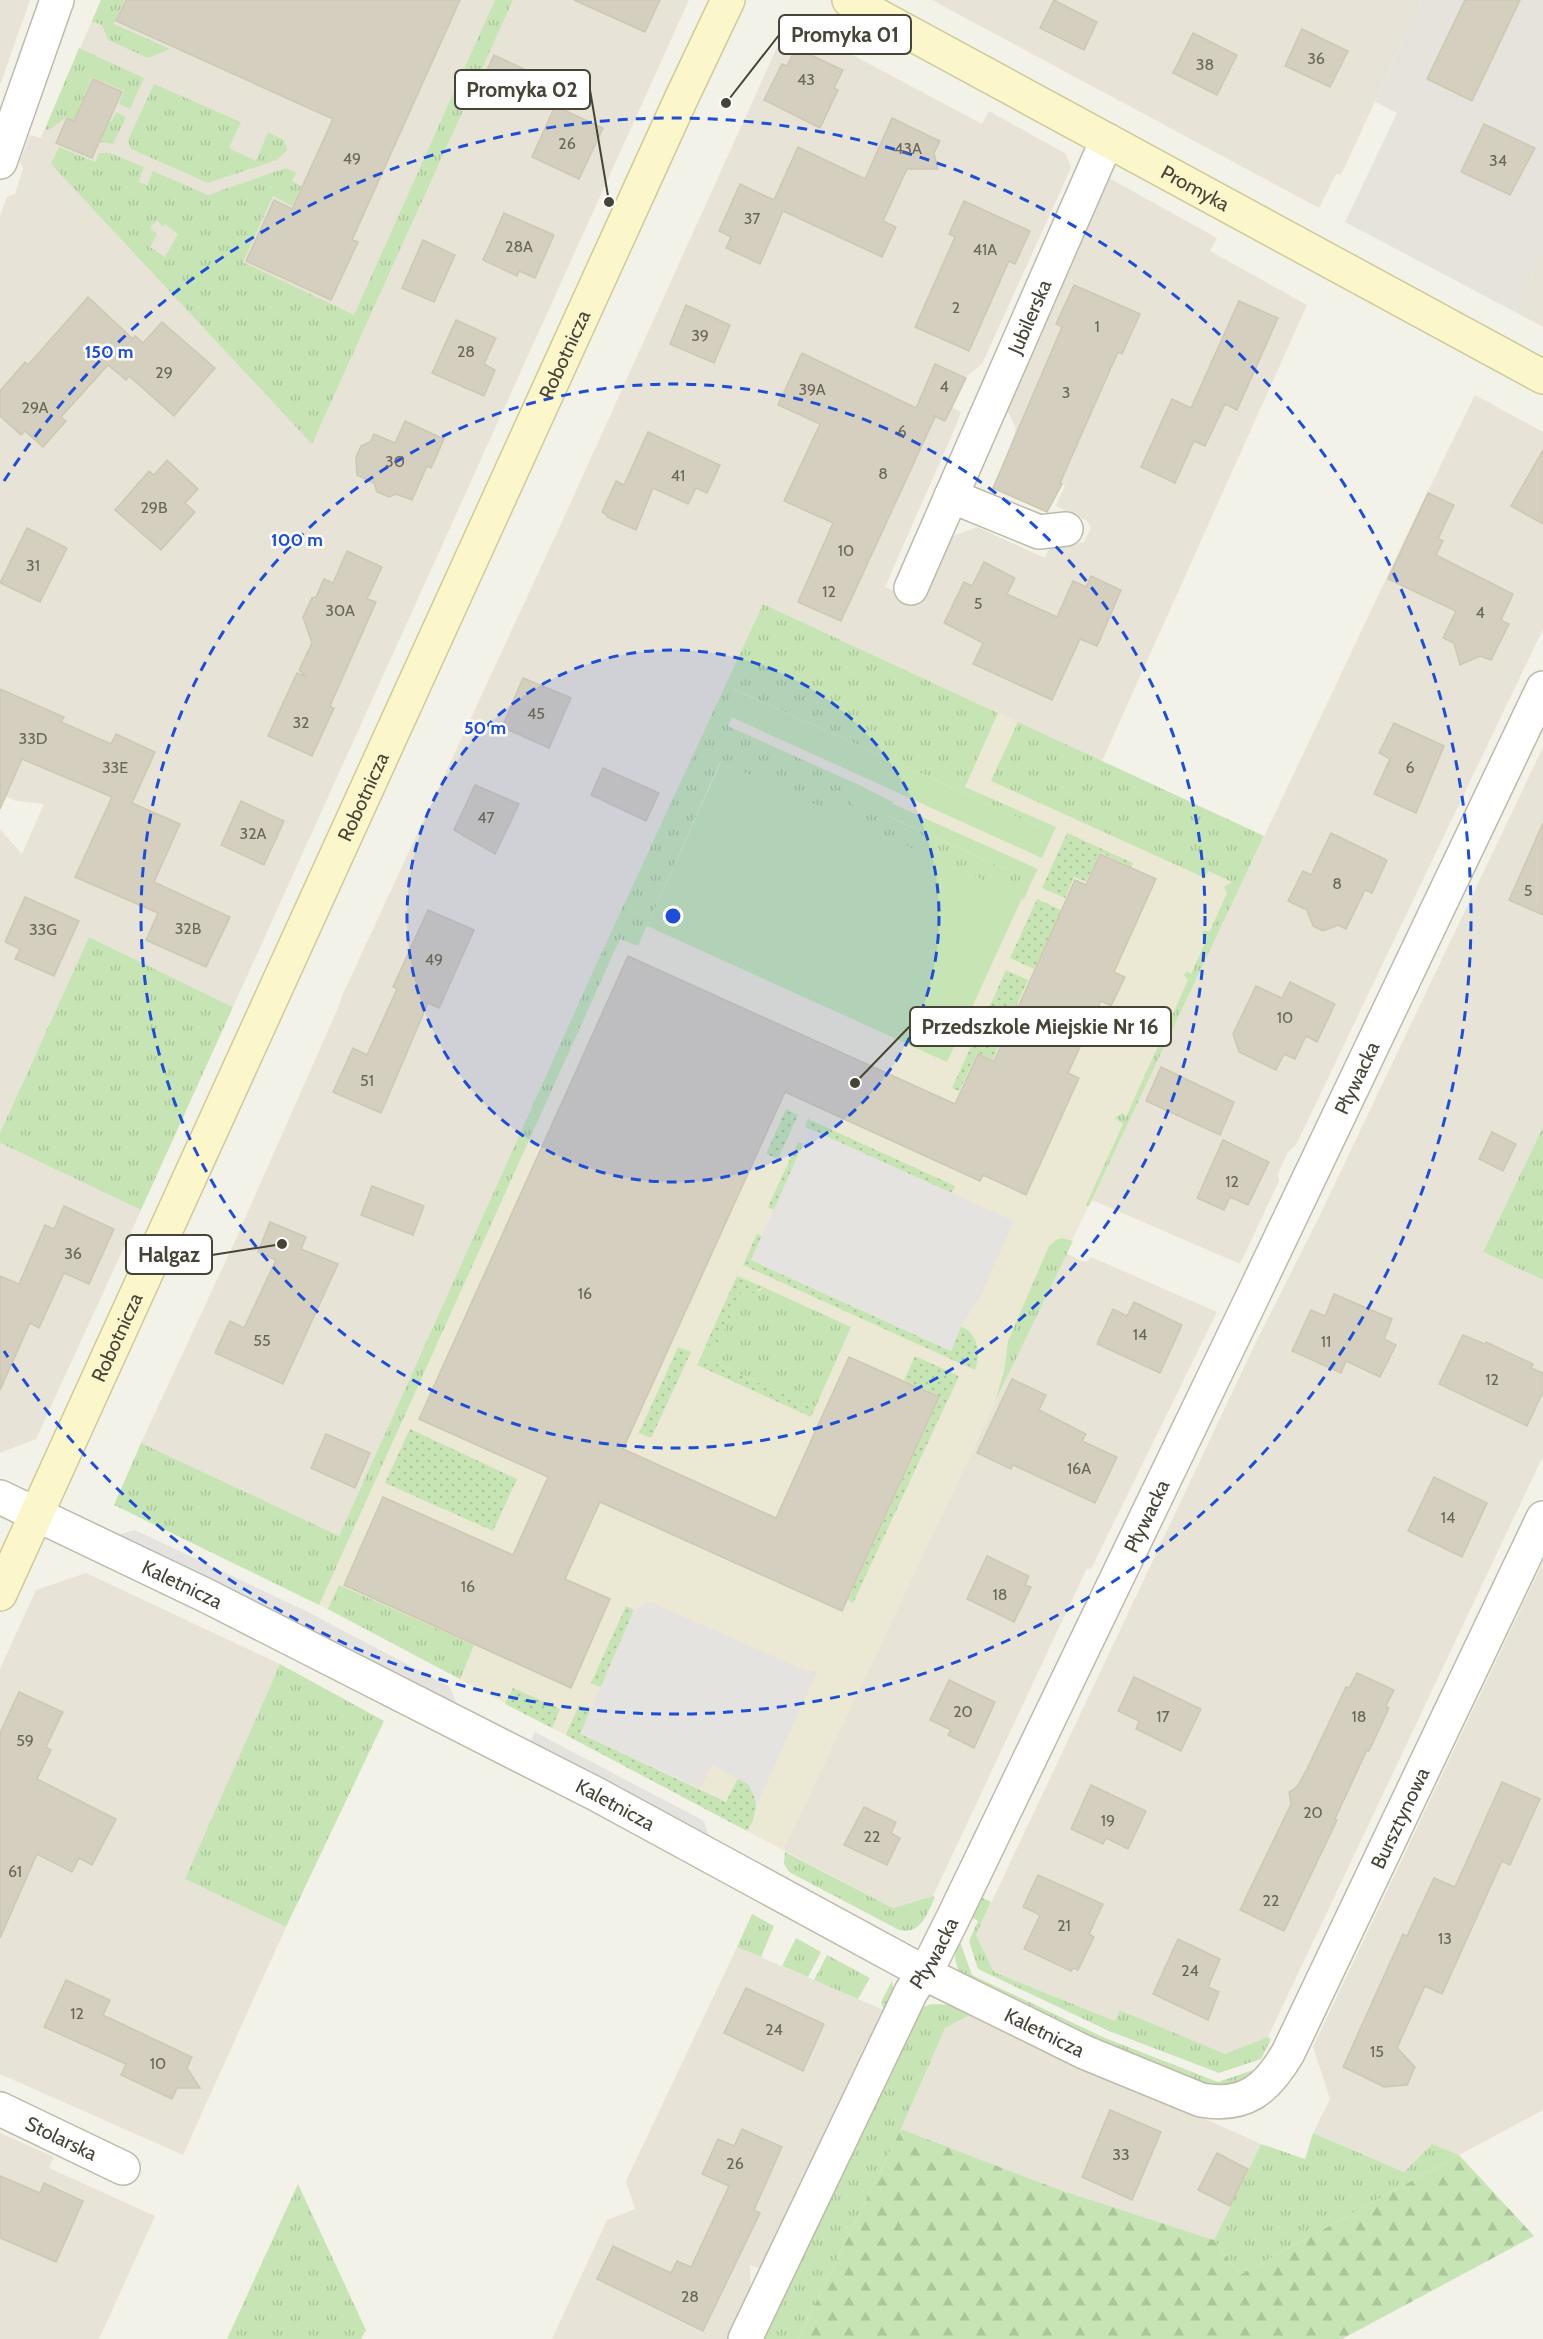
<svg xmlns="http://www.w3.org/2000/svg" width="1543" height="2339" font-family="Cabin,sans-serif">
<defs>
<pattern id="grass-tufts" width="24" height="20" patternUnits="userSpaceOnUse" patternTransform="scale(1.5)"><rect width="24" height="20" fill="#c7e5b4"/><path d="M3 7l-1-3M5 7V3M7 7l1-3M15 17l-1-3M17 17v-4M19 17l1-3" fill="none" stroke="#acc69b"/></pattern>
<pattern id="forest-firs" width="22" height="20" patternUnits="userSpaceOnUse" patternTransform="scale(1.5)"><rect width="22" height="20" fill="#c7e5b4"/><path d="M5 1l3.5 6h-7zM16 11l3.5 6h-7z" fill="#acc69b"/></pattern>
<pattern id="garden-dots" width="8" height="8" patternUnits="userSpaceOnUse" patternTransform="scale(1.5)"><rect width="8" height="8" fill="#c7e5b4"/><path d="M2 2h.1M6 6h.1" fill="none" stroke="#acc69b" stroke-width="1.8" stroke-linecap="round"/></pattern>
</defs>
<rect width="100%" height="100%" fill="#f3f2e8"/>
<g fill="#e7e4d7">
<polygon points="0,0 30,0 0,85"/>
<polygon points="101,0 689,0 233,1007 89,937 0,1133 0,829 22,854 44,804 16,801 0,794 0,216 7,197 15,194 23,169 20,161 30,135 41,138"/>
<polygon points="932,0 1422,0 1341,175 1336,174 1319,208"/>
<polygon points="789,21 982,124 989,111 1066,154 1071,168 982,364 965,378 952,407 961,412 958,421 885,587 922,602 951,537 977,527 1045,558 1049,549 1084,542 1091,528 1087,521 1056,506 1065,485 1006,459 1016,428 1006,408 1107,177 1217,238 1210,251 1307,305 1102,761 763,604 339,1537 141,1443 235,1241 337,1010 342,996 565,515"/>
<polygon points="1543,252 1543,327 1515,312"/>
<polygon points="1475,395 1543,432 1543,629 1296,1145 1288,1152 1278,1174 1279,1181 1240,1264 1092,1200 1412,524"/>
<polygon points="1543,747 1543,1127 1483,1252 1543,1280 1543,1456 1268,2037 1225,2055 1121,2010 1115,2021 994,1972 976,1935 1256,1342 1318,1219"/>
<polygon points="0,1143 141,1210 36,1439 0,1453"/>
<polygon points="1066,1253 1082,1261 1087,1262 1091,1257 1217,1312 1091,1569 1087,1568 933,1896 893,1908 783,1850"/>
<polygon points="1543,1562 1543,2110 1459,2155 1432,2144 1404,2172 1313,2133 1330,2099 1313,2047"/>
<polygon points="86,1573 280,1664 186,1879 286,1927 183,2155 0,2074 0,1669 36,1590"/>
<polygon points="737,1947 884,2010 762,2269 750,2265 751,2292 729,2339 552,2339 607,2220 635,2209 626,2181"/>
<polygon points="972,2014 1261,2144 1214,2240 1060,2190 901,2129 945,2028"/>
<polygon points="0,2133 54,2157 49,2168 155,2216 99,2339 0,2339"/>
</g>
<polygon fill="#e6e3dd" points="1422,0 1543,0 1543,252 1515,312 1345,222 1397,113 1375,102"/>
<polygon fill="#ebe8d3" points="763,604 1264,836 783,1850 310,1600 595,967"/>
<g fill="url(#grass-tufts)" fill-rule="evenodd">
<polygon points="101,0 124,0 114,24 170,49 148,58 108,40 102,25 92,21"/>
<path d="M 495,0 L 513,0 L 312,444 L 51,164 L 59,147 L 95,162 L 99,153 L 110,153 L 144,167 L 139,182 L 147,185 L 153,171 L 208,195 L 286,168 L 296,173 L 292,181 L 301,186 L 292,206 L 273,196 L 243,262 L 354,315 ZM 157,220 L 163,227 L 165,224 L 178,234 L 165,257 L 150,247 L 157,234 L 150,228 Z"/>
<polygon points="79,48 144,78 130,109 119,104 124,91 92,77 79,108 111,122 116,112 126,117 113,144 100,142 104,133 67,117 49,130 45,129"/>
<polygon points="154,84 241,122 229,148 256,161 268,132 284,140 287,150 277,160 208,183 131,149 128,140"/>
<polygon points="763,604 998,713 965,787 1056,827 1053,833 734,689 723,713 732,717 728,726 859,785 850,803 885,819 887,816 1032,881 1024,899 720,762 638,946 620,939 319,1605 114,1505 141,1443 339,1536 595,967"/>
<polygon points="1018,722 1264,836 1089,1206 1086,1205 1123,1124 1115,1118 1122,1113 1126,1117 1159,1044 1152,1039 1154,1034 1163,1036 1188,980 1184,975 1187,971 1191,974 1206,941 1201,935 1203,931 1210,931 1227,893 1224,887 1232,882 1208,871 1205,878 991,781"/>
<polygon points="89,937 233,1007 141,1210 0,1143 0,1133"/>
<polygon points="1543,1127 1543,1280 1483,1252"/>
<polygon points="1062,1238 1073,1241 995,1402 1004,1371 1008,1341 1049,1246 1056,1240"/>
<polygon points="763,1287 851,1327 815,1408 701,1357 707,1342 716,1347 742,1291 760,1291"/>
<polygon points="339,1585 474,1645 460,1679 328,1609"/>
<polygon points="280,1664 384,1721 286,1927 185,1879"/>
<path d="M 785,1852 L 893,1908 L 933,1896 L 935,1897 C 927,1914 921,1935 899,1930 L 789,1872 L 784,1864 Z"/>
<polygon points="978,1896 991,1902 976,1935 994,1972 1115,2021 1120,2010 1225,2054 1268,2037 1271,2039 1261,2059 1219,2073 1109,2031 978,1969 969,1941 978,1921 969,1916"/>
<polygon points="752,1914 774,1926 761,1957 737,1947"/>
<polygon points="796,1938 821,1952 808,1977 782,1966"/>
<polygon points="957,1940 960,1942 972,1975 1105,2038 1218,2082 1262,2067 1242,2084 1213,2087 1103,2045 959,1973 955,1959"/>
<polygon points="827,1955 870,1978 858,1999 814,1980"/>
<polygon points="892,1981 894,1991 822,2141 884,2010 881,2002"/>
<polygon points="932,2004 952,2005 972,2014 945,2028 901,2129 798,2339 760,2339 920,2008"/>
<polygon points="1313,2133 1404,2172 1432,2144 1459,2155 1240,2275 1214,2240 1261,2144 1305,2159"/>
<polygon points="298,2184 366,2330 361,2339 227,2339"/>
</g>
<polygon fill="url(#forest-firs)" points="901,2129 1060,2190 1214,2240 1240,2275 1459,2155 1534,2236 1342,2339 798,2339"/>
<g fill="url(#garden-dots)">
<polygon points="1067,833 1133,863 1131,867 1100,852 1086,882 1074,877 1065,898 1042,888"/>
<polygon points="1037,899 1061,910 1034,969 1010,958"/>
<polygon points="1006,970 1028,980 1006,1029 984,1019"/>
<polygon points="979,1029 1001,1039 993,1059 977,1053 959,1091 952,1088"/>
<polygon points="786,1109 798,1115 778,1159 766,1154"/>
<polygon points="808,1119 955,1186 951,1193 805,1127"/>
<polygon points="798,1142 804,1144 774,1210 768,1207"/>
<path d="M 757,1234 L 762,1236 L 751,1260 L 770,1269 L 951,1351 L 961,1326 C 979,1335 981,1353 975,1370 L 743,1265 Z"/>
<polygon points="737,1276 763,1287 754,1293 742,1291 716,1347 707,1342"/>
<polygon points="678,1347 691,1352 651,1438 639,1433"/>
<polygon points="915,1356 959,1376 853,1603 848,1600 940,1397 904,1380"/>
<polygon points="701,1357 815,1408 811,1417 697,1365"/>
<polygon points="410,1429 517,1479 493,1531 385,1483"/>
<polygon points="626,1606 634,1610 602,1688 591,1683"/>
<polygon points="513,1688 560,1709 552,1728 505,1704"/>
<path d="M 579,1705 L 591,1711 L 581,1734 L 726,1802 L 738,1778 C 761,1787 759,1813 747,1831 L 566,1735 Z"/>
</g>
<g fill="#c7e5b4">
<polygon points="733,689 1053,833 1042,858 722,713"/>
<polygon points="721,762 1022,898 947,1062 647,926"/>
<polygon points="859,785 893,802 893,804 1038,869 1032,881 888,816 885,820 850,803"/>
</g>
<g fill="#e5e3e0">
<polygon points="810,1129 1014,1221 980,1297 961,1326 951,1351 751,1260"/>
<polygon points="135,1530 308,1612 450,1687 457,1705 245,1596 117,1535"/>
<polygon points="650,1602 807,1671 818,1670 757,1804 749,1785 712,1765 701,1788 580,1734 634,1610"/>
<polygon points="535,1732 704,1821 710,1840 529,1744"/>
</g>
<g fill="#d4cfbe" stroke="#cec8b2" stroke-width="1.5">
<polygon points="126,0 460,0 352,240 358,242 331,300 246,261 274,200 292,209 333,119 116,21"/>
<polygon points="574,0 660,0 645,32"/>
<polygon points="1054,0 1097,22 1084,50 1040,28"/>
<polygon points="1465,0 1520,0 1472,101 1427,79"/>
<polygon points="1302,29 1348,51 1330,87 1285,66"/>
<polygon points="1193,33 1237,55 1217,95 1173,73"/>
<polygon points="796,48 843,70 834,88 838,90 820,128 764,100 782,64 787,66"/>
<polygon points="494,55 524,69 505,109 475,96"/>
<polygon points="93,79 122,92 92,158 56,143 67,118 74,121"/>
<polygon points="555,106 603,128 579,179 532,157"/>
<polygon points="892,118 940,141 934,153 938,169 907,169 883,221 896,227 882,257 783,211 760,264 726,248 731,237 719,231 740,184 774,200 798,147 865,179"/>
<polygon points="1484,124 1535,148 1510,195 1461,172"/>
<polygon points="964,201 1030,231 1015,264 1009,261 969,351 915,327 955,237 949,234"/>
<polygon points="504,213 554,235 535,278 519,271 517,276 483,260"/>
<polygon points="423,240 455,255 434,302 402,288"/>
<polygon points="1074,285 1140,314 1122,354 1118,352 1060,483 1062,484 1047,512 993,488 1062,327 1056,324"/>
<polygon points="88,297 133,339 135,336 143,343 162,322 215,368 174,416 129,376 126,380 108,365 61,417 66,421 43,447 25,431 21,435 0,416 0,391 25,362 28,365"/>
<polygon points="1239,301 1278,318 1237,410 1225,404 1205,446 1194,441 1175,483 1141,467 1172,399 1191,408"/>
<polygon points="686,305 730,325 714,363 670,344"/>
<polygon points="456,320 496,338 484,364 495,370 484,396 432,373"/>
<polygon points="802,353 916,408 935,364 966,378 945,421 932,415 935,417 841,621 798,602 833,523 784,501 820,424 778,405"/>
<polygon points="405,421 444,439 431,468 427,466 412,500 396,494 389,497 377,492 374,483 357,475 356,457 361,446 370,442 374,434 395,443"/>
<polygon points="648,432 720,465 707,493 696,488 688,504 653,488 636,530 607,517 607,515 602,512 616,481 624,485"/>
<polygon points="1543,450 1543,524 1511,506"/>
<polygon points="167,460 198,489 185,503 195,512 161,550 115,510 149,471 154,475"/>
<polygon points="1428,493 1454,505 1438,539 1443,541 1436,555 1513,594 1501,620 1509,624 1491,660 1480,656 1460,665 1454,643 1443,638 1456,611 1388,579"/>
<polygon points="27,528 67,548 40,602 0,583"/>
<polygon points="347,551 382,567 367,599 376,602 330,706 334,708 312,756 268,736 297,673 307,677 299,670 312,643 303,617 312,598 316,597 324,579 333,583"/>
<polygon points="984,562 1015,578 1007,594 1057,617 1073,581 1086,587 1091,576 1121,590 1097,646 1080,639 1052,700 973,664 983,643 944,623 964,582 972,586"/>
<polygon points="523,678 571,698 549,748 502,727"/>
<polygon points="0,689 64,717 61,722 111,744 116,734 155,752 132,803 180,824 154,882 230,917 206,967 146,940 158,913 75,877 112,797 22,759 0,809"/>
<polygon points="1394,723 1444,746 1416,813 1374,794 1390,759 1379,753"/>
<polygon points="603,768 659,793 646,821 591,795"/>
<polygon points="475,785 519,804 495,854 454,830"/>
<polygon points="241,801 284,821 264,865 221,845"/>
<polygon points="1543,823 1543,915 1509,900"/>
<polygon points="1331,833 1387,860 1372,893 1365,890 1346,929 1338,925 1323,931 1313,926 1307,910 1288,901 1303,871 1311,875"/>
<polygon points="1100,854 1156,879 1114,972 1125,977 1111,1006 1101,1001 1068,1073 1079,1078 1026,1195 983,1175 980,1181 785,1092 623,1449 776,1518 849,1357 939,1397 842,1611 600,1502 565,1579 610,1599 571,1688 344,1585 383,1497 513,1555 548,1477 419,1419 628,956 955,1104 978,1054 994,1061 1075,880 1086,885"/>
<polygon points="25,897 79,921 54,976 15,959 20,949 5,942"/>
<polygon points="428,910 474,930 439,1008 428,1003 381,1113 333,1092 353,1048 367,1055 397,989 393,987"/>
<polygon points="1290,982 1335,1004 1317,1042 1306,1036 1295,1059 1284,1054 1276,1070 1239,1052 1233,1034 1256,986 1282,998"/>
<polygon points="1161,1067 1234,1102 1220,1135 1146,1101"/>
<polygon points="1492,1132 1516,1144 1503,1171 1479,1159"/>
<polygon points="1223,1140 1269,1162 1248,1205 1230,1197 1224,1210 1197,1198"/>
<polygon points="372,1186 424,1206 413,1235 361,1215"/>
<polygon points="64,1206 114,1229 89,1284 64,1273 39,1328 30,1323 0,1390 0,1276 19,1284 45,1225 54,1229"/>
<polygon points="270,1222 306,1237 301,1249 338,1264 283,1384 215,1353 230,1321 244,1328 276,1260 258,1252"/>
<polygon points="1334,1294 1392,1319 1384,1339 1396,1345 1380,1377 1346,1361 1341,1373 1292,1351 1311,1310 1325,1316"/>
<polygon points="1134,1302 1182,1325 1160,1373 1097,1344 1113,1309 1127,1316"/>
<polygon points="1463,1335 1485,1344 1486,1342 1533,1364 1531,1368 1543,1373 1543,1392 1527,1426 1439,1384"/>
<polygon points="1012,1379 1046,1395 1039,1410 1086,1434 1082,1441 1117,1457 1095,1503 1013,1465 1011,1469 977,1453"/>
<polygon points="326,1434 370,1453 355,1488 311,1468"/>
<polygon points="1434,1477 1487,1503 1462,1557 1408,1531"/>
<polygon points="987,1556 1029,1576 1025,1585 1031,1587 1014,1622 967,1599"/>
<polygon points="1357,1673 1394,1690 1386,1706 1389,1708 1369,1751 1367,1750 1335,1819 1337,1820 1284,1931 1240,1910 1291,1804 1289,1792 1297,1787 1307,1769 1346,1687 1349,1688"/>
<polygon points="1134,1677 1201,1709 1181,1751 1136,1729 1139,1721 1118,1711"/>
<polygon points="949,1680 995,1702 974,1748 948,1735 951,1730 930,1720"/>
<polygon points="19,1692 63,1712 46,1747 51,1750 37,1779 116,1819 92,1865 79,1858 72,1872 37,1854 0,1938 0,1733"/>
<polygon points="1502,1782 1540,1799 1510,1865 1502,1861 1442,1994 1425,1986 1397,2048 1415,2067 1407,2085 1384,2087 1343,2067 1403,1934 1407,1936 1434,1878 1455,1887"/>
<polygon points="1091,1785 1146,1811 1128,1849 1106,1838 1103,1844 1071,1829"/>
<polygon points="864,1807 896,1822 891,1833 900,1838 887,1865 844,1845"/>
<polygon points="1038,1875 1103,1904 1089,1934 1094,1937 1078,1970 1073,1968 1071,1971 1024,1949 1040,1915 1023,1907"/>
<polygon points="1178,1939 1220,1959 1208,1987 1219,1992 1208,2020 1153,1994"/>
<polygon points="66,1980 110,2000 103,2015 192,2057 187,2068 200,2088 177,2088 172,2099 121,2075 126,2064 44,2027"/>
<polygon points="746,1988 824,2024 803,2071 724,2033"/>
<polygon points="1110,2110 1161,2132 1132,2200 1082,2177"/>
<polygon points="742,2129 782,2147 754,2210 760,2213 703,2331 597,2279 613,2246 671,2273 677,2261 691,2267 729,2186 702,2174 718,2139 734,2146"/>
<polygon points="1217,2153 1248,2169 1230,2206 1198,2190"/>
<polygon points="0,2176 40,2193 44,2183 83,2201 56,2262 0,2238"/>
</g>
<g fill="none" stroke-linecap="round" stroke-linejoin="round">
<g stroke="#bebbab" stroke-width="36">
<g id="street">
<polyline points="0,162 57,0"/>
<polyline points="951,496 1039,532 1066,529"/>
<path id="s1" d="M 911,588 L 1107,140"/>
<path id="s2" d="M 0,1497 L 207,1596 L 596,1794 L 938,1980 L 1084,2052 L 1201,2100 C 1245,2108 1267,2089 1288,2053 L 1543,1518"/>
<path id="s3" d="M 0,2109 L 123,2168"/>
<path id="s4" d="M 745,2339 L 911,1992 L 932,1960 L 952,1920 L 1249,1304 L 1543,688"/>
</g>
</g>
<g stroke="#d0ca9a" stroke-width="36">
<g id="secondary">
<path id="s5" d="M 849,0 L 1543,377"/>
<path id="s6" d="M 0,1594 L 681,99 L 728,0"/>
</g>
</g>
<use href="#street" stroke="#fff" stroke-width="33"/>
<use href="#secondary" stroke="#fbf7ca" stroke-width="33"/>
</g>
<circle cx="673" cy="916" r="266" fill="#1d4ed8" fill-opacity=".12"/>
<g fill="none" stroke="#1d4ed8" stroke-width="3" stroke-dasharray="10 8">
<circle cx="673" cy="916" r="266"/>
<circle cx="673" cy="916" r="532"/>
<path d="M4 481A798 798 0 1 1 4 1351"/>
</g>
<g text-anchor="middle" stroke-width="5" stroke-linejoin="round" paint-order="stroke">
<g font-size="16" fill="#6a6659">
<text x="1316" y="64">36</text>
<text x="1205" y="70">38</text>
<text x="806" y="85">43</text>
<text x="567" y="149">26</text>
<text x="908" y="154">43A</text>
<text x="352" y="164">49</text>
<text x="1498" y="166">34</text>
<text x="752" y="224">37</text>
<text x="519" y="252">28A</text>
<text x="985" y="255">41A</text>
<text x="956" y="313">2</text>
<text x="1097" y="332">1</text>
<text x="700" y="341">39</text>
<text x="466" y="357">28</text>
<text x="164" y="378">29</text>
<text x="944" y="392">4</text>
<text x="812" y="395">39A</text>
<text x="1066" y="398">3</text>
<text x="35" y="413">29A</text>
<text x="902" y="437">6</text>
<text x="395" y="467">30</text>
<text x="883" y="479">8</text>
<text x="678" y="481">41</text>
<text x="154" y="513">29B</text>
<text x="846" y="556">10</text>
<text x="33" y="571">31</text>
<text x="829" y="597">12</text>
<text x="978" y="609">5</text>
<text x="340" y="616">30A</text>
<text x="1480" y="618">4</text>
<text x="536" y="719">45</text>
<text x="301" y="728">32</text>
<text x="33" y="744">33D</text>
<text x="115" y="773">33E</text>
<text x="1410" y="773">6</text>
<text x="486" y="823">47</text>
<text x="253" y="839">32A</text>
<text x="1337" y="889">8</text>
<text x="1528" y="896">5</text>
<text x="188" y="934">32B</text>
<text x="43" y="935">33G</text>
<text x="434" y="965">49</text>
<text x="1285" y="1023">10</text>
<text x="367" y="1086">51</text>
<text x="1232" y="1187">12</text>
<text x="73" y="1259">36</text>
<text x="585" y="1299">16</text>
<text x="1140" y="1340">14</text>
<text x="262" y="1346">55</text>
<text x="1326" y="1347">11</text>
<text x="1492" y="1385">12</text>
<text x="1079" y="1474">16A</text>
<text x="1448" y="1523">14</text>
<text x="468" y="1592">16</text>
<text x="1000" y="1600">18</text>
<text x="963" y="1717">20</text>
<text x="1163" y="1722">17</text>
<text x="1359" y="1722">18</text>
<text x="25" y="1746">59</text>
<text x="1313" y="1818">20</text>
<text x="1108" y="1826">19</text>
<text x="872" y="1842">22</text>
<text x="15" y="1877">61</text>
<text x="1271" y="1906">22</text>
<text x="1064" y="1931">21</text>
<text x="1445" y="1944">13</text>
<text x="1190" y="1976">24</text>
<text x="77" y="2019">12</text>
<text x="774" y="2035">24</text>
<text x="1377" y="2057">15</text>
<text x="158" y="2069">10</text>
<text x="1121" y="2160">33</text>
<text x="735" y="2169">26</text>
<text x="690" y="2302">28</text>
</g>
<g font-size="20" fill="#464337" stroke="#fff">
<text dy="7" stroke="none"><textPath href="#s5" startOffset="394">Promyka</textPath></text>
<text dy="7" stroke="none"><textPath href="#s1" startOffset="296">Jubilerska</textPath></text>
<text dy="7" stroke="none"><textPath href="#s6" startOffset="1362">Robotnicza</textPath></text>
<text dy="7" stroke="none"><textPath href="#s6" startOffset="876">Robotnicza</textPath></text>
<text dy="7" stroke="none"><textPath href="#s4" startOffset="1402">Pływacka</textPath></text>
<text dy="7" stroke="none"><textPath href="#s6" startOffset="282">Robotnicza</textPath></text>
<text dy="7" stroke="none"><textPath href="#s4" startOffset="916">Pływacka</textPath></text>
<text dy="7" stroke="none"><textPath href="#s2" startOffset="202">Kaletnicza</textPath></text>
<text dy="7" stroke="none"><textPath href="#s2" startOffset="688">Kaletnicza</textPath></text>
<text dy="7" stroke="none"><textPath href="#s2" startOffset="1712">Bursztynowa</textPath></text>
<text dy="7" stroke="none"><textPath href="#s4" startOffset="430">Pływacka</textPath></text>
<text dy="7" stroke="none"><textPath href="#s2" startOffset="1174">Kaletnicza</textPath></text>
<text dy="7" stroke="none"><textPath href="#s3" startOffset="68">Stolarska</textPath></text>
</g>
</g>
<circle cx="673" cy="916" r="9" fill="#1d4ed8" stroke="#fff" stroke-width="3"/>
<g font-size="18" text-anchor="middle" font-weight="bold" fill="#1d4ed8" stroke="#fff" stroke-width="5" stroke-linejoin="round" paint-order="stroke">
<text x="109" y="358">150 m</text>
<text x="297" y="546">100 m</text>
<text x="485" y="734">50 m</text>
</g>
<path fill="none" stroke="#464337" stroke-width="2" d="M726 103L779 35M609 202L590 90M855 1083L910 1026M282 1244L212 1255"/>
<g fill="#464337" stroke="#fff" stroke-width="2">
<circle cx="726" cy="103" r="6"/>
<circle cx="609" cy="202" r="6"/>
<circle cx="855" cy="1083" r="6"/>
<circle cx="282" cy="1244" r="6"/>
</g>
<g fill="#fff" stroke="#464337" stroke-width="2">
<rect x="779" y="15" width="132" height="39" rx="6"/>
<rect x="455" y="70" width="135" height="39" rx="6"/>
<rect x="910" y="1007" width="261" height="39" rx="6"/>
<rect x="126" y="1235" width="86" height="39" rx="6"/>
</g>
<g font-size="21" text-anchor="middle" font-weight="bold" fill="#464337">
<text x="845" y="42">Promyka 01</text>
<text x="522" y="97">Promyka 02</text>
<text x="1040" y="1034">Przedszkole Miejskie Nr 16</text>
<text x="169" y="1262">Halgaz</text>
</g>
</svg>
